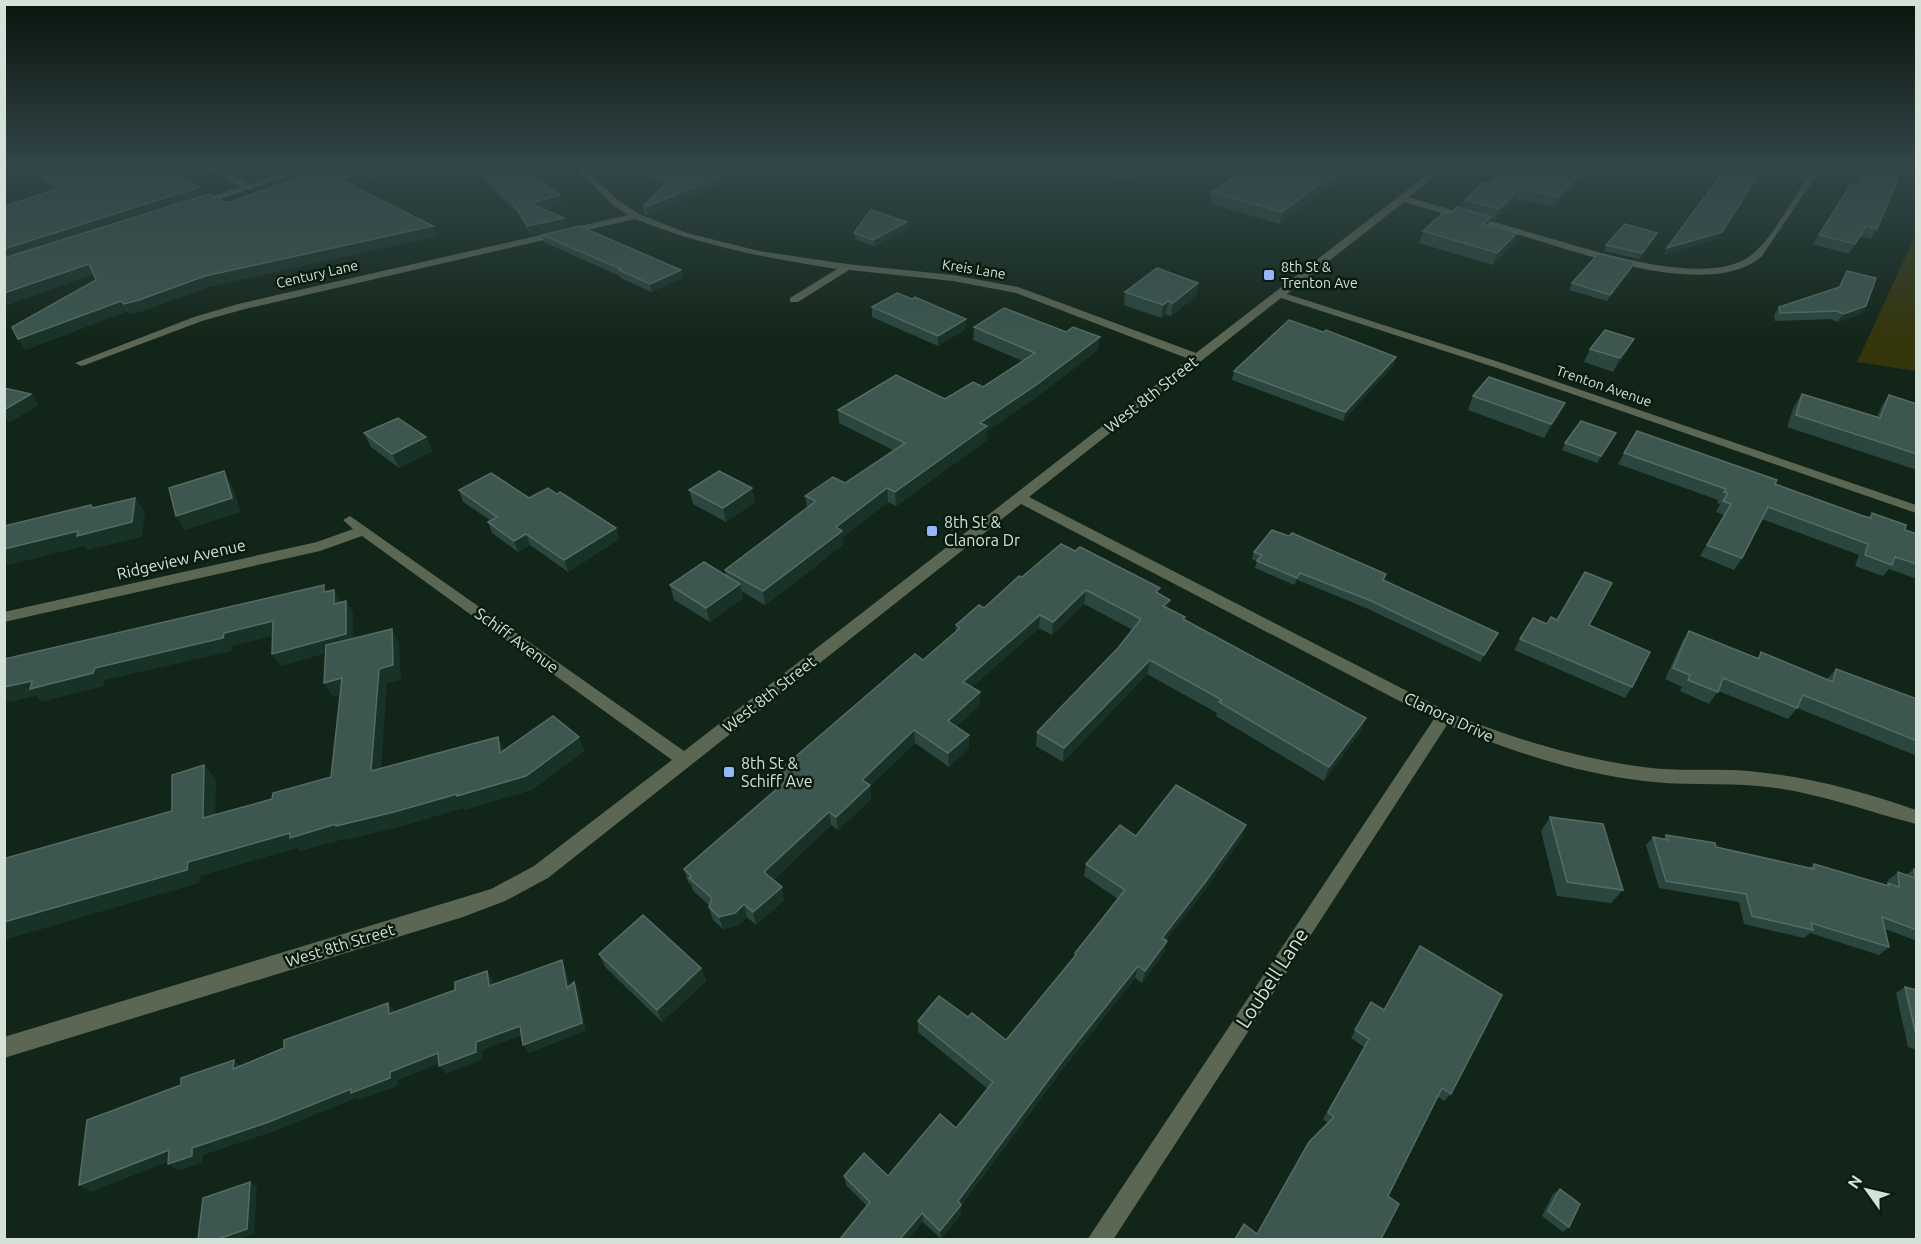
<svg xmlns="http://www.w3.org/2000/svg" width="1921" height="1244" font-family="Ubuntu,sans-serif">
<rect width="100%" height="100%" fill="#112518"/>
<polygon fill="#35350c" points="1916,234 1916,371 1857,362"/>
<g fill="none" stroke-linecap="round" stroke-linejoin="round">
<g fill="#5b6653" fill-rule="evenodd">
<polygon points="205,167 215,167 249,184 305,167 317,167 199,206 196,205 196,201 241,187"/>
<path d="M 574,167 L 583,167 L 619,201 L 639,214 L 687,233 L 759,251 L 847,264 L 953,275 L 1018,287 L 1196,353 L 1437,167 L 1446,167 L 1409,197 C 1450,210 1491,221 1532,233 C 1583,247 1704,290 1750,256 C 1773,239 1797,191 1814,167 L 1822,167 L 1762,256 C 1712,301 1580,253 1523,236 C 1483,225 1443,214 1404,202 L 1287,294 L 1505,364 L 1916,505 L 1916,513 L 1497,368 L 1281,298 L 1029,497 L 1450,713 C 1512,738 1576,758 1643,767 C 1678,772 1713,768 1748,771 C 1806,776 1862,791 1916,810 L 1916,824 C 1869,812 1824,795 1776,788 C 1735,782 1694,786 1653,782 C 1582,775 1513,752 1447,725 L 1113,1240 L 1087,1240 L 1434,719 L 1021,504 L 548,878 L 505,901 L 463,917 L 4,1058 L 4,1037 L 491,889 L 534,866 L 672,760 L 362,536 L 320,551 L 4,622 L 4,612 L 317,542 L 353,529 L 343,520 L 350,516 L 684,751 L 1189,359 L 1016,293 L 953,281 L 849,270 L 798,302 L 790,302 L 790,298 L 837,269 C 766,258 702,246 635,219 L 245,309 L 202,321 L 85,365 L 81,366 L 75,363 L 194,317 L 238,304 L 628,215 L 613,205 Z"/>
</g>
</g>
<g fill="#2b463f">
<polygon points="24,167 164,167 203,196 227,203 295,179 292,178 289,170 282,172 272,167 407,167 407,169 352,186 437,236 211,286 145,310 130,314 127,311 25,350 96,280 93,274 4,306 4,206 57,190"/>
<polygon points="468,167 526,167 523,168 560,195 562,203 543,209 564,218 566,227 531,235 516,211 498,196 496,190"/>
<polygon points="1087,167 1158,167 1135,180 1123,177 1120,179 1086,170"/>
<polygon points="1361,167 1328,190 1325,189 1280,224 1210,204 1212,192"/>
<polygon points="1592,167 1554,207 1516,199 1495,220 1490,219 1488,225 1517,233 1512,245 1493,265 1419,243 1423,231 1450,214 1462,209 1465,200 1488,184"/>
<polygon points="1867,167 1917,167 1917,174 1902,170 1877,229 1871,239 1860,236 1849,254 1813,244 1851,184 1856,185"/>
<polygon points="651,171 726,182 648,215 644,214 643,206 665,185 653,179"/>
<polygon points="907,229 874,246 855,239 854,233"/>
<polygon points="542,235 681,270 682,278 651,292 621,278 620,276 544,242"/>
<polygon points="1654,239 1639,259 1604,251 1606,245"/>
<polygon points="1632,269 1607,301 1569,290 1572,283"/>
<polygon points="1847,271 1866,306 1860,314 1837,322 1831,319 1775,321 1774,315 1779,307 1838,287"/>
<polygon points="1198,283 1196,296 1171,316 1166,314 1161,318 1124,305 1125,292"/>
<polygon points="872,307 966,329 938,346 872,317"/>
<polygon points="974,327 1098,350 1035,398 987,431 987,440 896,506 888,502 843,537 843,545 765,605 741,591 743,598 710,622 674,600 670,585 726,575 725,570 807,508 805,496 845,483 893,450 839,423 838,410 945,399 983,387 1023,361 973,340"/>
<polygon points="1323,332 1396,357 1393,366 1343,421 1232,380 1234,371"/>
<polygon points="1634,339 1627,352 1613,372 1584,362 1590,349"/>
<polygon points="1802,394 1877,417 1881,407 1889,395 1917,404 1917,470 1787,427 1794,406"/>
<polygon points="1473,396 1559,416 1544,438 1468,410"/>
<polygon points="364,433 426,437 432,451 399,468 371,447"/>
<polygon points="1612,440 1597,463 1562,450 1565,443"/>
<polygon points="1624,453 1775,484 1869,517 1872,513 1905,530 1917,534 1917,579 1889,569 1883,576 1855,566 1859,555 1762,519 1742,558 1734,570 1700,556 1724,515 1716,512 1720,504 1717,503 1718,500 1618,464"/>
<polygon points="459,490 529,498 557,494 616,528 619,539 568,572 530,545 518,552 492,533 488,522 490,520 463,502"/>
<polygon points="689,490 755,502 726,522 693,504"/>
<polygon points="1254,552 1384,580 1498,633 1480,662 1366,608 1298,580 1294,585 1255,568 1257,561 1252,559"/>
<polygon points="1022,577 1159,594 1168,608 1185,617 1184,620 1366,718 1361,731 1324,781 1216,716 1217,713 1147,674 1063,762 1036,746 1037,732 1118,648 1133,630 1084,604 1052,635 1039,628 972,687 980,705 956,727 969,735 969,748 949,767 915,743 870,786 871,799 838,830 831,825 773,880 784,900 756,925 747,917 739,925 723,929 713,920 709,907 709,905 693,891 691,884 688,882 684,869 783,784 780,770 923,660 956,632 956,625 984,608"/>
<polygon points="1557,620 1589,625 1632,687 1625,698 1514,650 1520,639 1547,624"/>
<polygon points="1689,631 1757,658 1761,652 1827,679 1836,669 1917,699 1917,756 1797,708 1788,719 1718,691 1709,704 1680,691 1682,687 1665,679 1682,642"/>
<polygon points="1550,817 1623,890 1611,903 1557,896 1541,831"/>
<polygon points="1246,825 1242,837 1202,894 1166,940 1167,941 1164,953 1142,983 1135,978 1062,1070 961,1206 961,1214 941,1239 923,1222 867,1206 846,1185 844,1176 888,1176 956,1128 988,1089 918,1032 918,1021 968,1017 1006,1040 1074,957 1075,953 1118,899 1084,876 1086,864 1136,836"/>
<polygon points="1666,835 1809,868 1814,864 1886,885 1889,883 1888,880 1898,872 1906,875 1914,869 1917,870 1917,941 1885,929 1889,947 1879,955 1810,933 1804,938 1744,924 1739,902 1659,888 1646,845 1653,837 1663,839"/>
<polygon points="599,954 701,968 706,981 662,1022 605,967"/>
<polygon points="1905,987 1917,990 1917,1050 1908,1047 1896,993"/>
<polygon points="1371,1002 1451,1094 1444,1101 1437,1096 1388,1196 1257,1234 1309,1142 1328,1123 1323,1119 1364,1047 1351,1038"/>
<polygon points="1560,1189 1569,1227 1563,1232 1542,1216 1553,1194"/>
</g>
<g fill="#193228">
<polygon points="279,167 299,167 288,168 289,170 282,172"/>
<polygon points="381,167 407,167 407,169 343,189 339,179"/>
<polygon points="1121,167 1124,167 1123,177 1120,179"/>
<polygon points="1140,167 1158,167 1135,180 1136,169"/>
<polygon points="1348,167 1361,167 1328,190 1331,179"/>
<polygon points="1586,167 1592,167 1554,207 1558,197"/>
<polygon points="1763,167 1718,239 1664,255 1667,248"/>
<polygon points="725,174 726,182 648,215 646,207"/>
<polygon points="1328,178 1325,189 1280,224 1282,212"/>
<polygon points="199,187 203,197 4,260 4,249"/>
<polygon points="1520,188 1516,199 1495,220 1499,209"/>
<polygon points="560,195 562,203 533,212 530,203"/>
<polygon points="1491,217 1486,228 1483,224"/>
<polygon points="564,218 566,227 531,235 528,226"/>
<polygon points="907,222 907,229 874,246 873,240"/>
<polygon points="433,226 437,236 211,286 145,310 130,314 124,304 205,276"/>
<polygon points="1517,233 1512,245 1493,265 1497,253"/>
<polygon points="1657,233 1654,239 1639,259 1642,253"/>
<polygon points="1635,262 1632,269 1607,301 1610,295"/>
<polygon points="89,264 95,274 4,306 4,293"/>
<polygon points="681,270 682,278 651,292 650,284"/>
<polygon points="1198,283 1196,296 1171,316 1173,303"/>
<polygon points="121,301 127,311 25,350 18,339"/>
<polygon points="1168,301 1166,314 1161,318 1163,305"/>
<polygon points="1866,306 1860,314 1837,322 1843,314"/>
<polygon points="966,319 966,329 938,346 938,336"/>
<polygon points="1100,337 1098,350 1035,398 987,431 987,440 896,506 895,492 980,423"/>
<polygon points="1634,339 1627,352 1613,372 1620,358"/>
<polygon points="1396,357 1393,366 1343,421 1345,412"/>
<polygon points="31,394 39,405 9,423 4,417 4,410"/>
<polygon points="1565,403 1559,416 1544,438 1551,424"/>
<polygon points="426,437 432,451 399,468 392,454"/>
<polygon points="224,471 232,485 241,512 185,530 176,516"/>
<polygon points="752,488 755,502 726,522 723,508"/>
<polygon points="887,488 888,502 843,537 843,545 765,605 763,591 836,527"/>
<polygon points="135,498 145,512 142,537 88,550 85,546 9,565 4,560 4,549"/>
<polygon points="616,528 619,539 568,572 564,560"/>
<polygon points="526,534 530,545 518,552 514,541"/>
<polygon points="1300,573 1298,580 1294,585 1297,578"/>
<polygon points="740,584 743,598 710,622 706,608"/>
<polygon points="334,590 341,602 334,604"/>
<polygon points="1086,590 1084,604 1052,635 1053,622"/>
<polygon points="1170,600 1167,613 1163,606"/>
<polygon points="346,601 353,613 353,646 281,666 272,654"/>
<polygon points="1040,615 1039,628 963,695 963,682"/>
<polygon points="273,621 281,634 232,646 232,651 105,680 104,686 41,702 36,696 4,703 4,687"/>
<polygon points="392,629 399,643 401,680 387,683 380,785 371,771 379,669"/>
<polygon points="1150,660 1147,674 1063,762 1064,748"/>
<polygon points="342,678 351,692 333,697 324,683"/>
<polygon points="980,692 980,705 948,735 948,721"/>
<polygon points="1366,718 1361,731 1324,781 1329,767"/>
<polygon points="914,730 915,743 870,786 871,799 838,830 836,817 862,780"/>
<polygon points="969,735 969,748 949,767 948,753"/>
<polygon points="498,737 505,751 500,753"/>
<polygon points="579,737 585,751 532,790 465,810 463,808 403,826 346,840 345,839 300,851 297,848 200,876 199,883 4,940 4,922 188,862"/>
<polygon points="204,765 216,779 215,832 203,818"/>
<polygon points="829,812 831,825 767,885 764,872"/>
<polygon points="1246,825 1242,837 1202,894 1158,950 1162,938"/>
<polygon points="782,887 784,900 756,925 753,912"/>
<polygon points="744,904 747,917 739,925 723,929 719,917"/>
<polygon points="1167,941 1164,953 1142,983 1145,971"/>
<polygon points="562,960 566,969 572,997 567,988"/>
<polygon points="1138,966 1135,978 1062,1070 961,1206 961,1214 941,1239 940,1231 958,1201 1064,1059"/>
<polygon points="701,968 706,981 662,1022 657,1010"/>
<polygon points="487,971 493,980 494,995 489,986"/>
<polygon points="574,982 579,990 586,1031 529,1053 523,1045"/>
<polygon points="388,1003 395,1012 389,1014"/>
<polygon points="520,1026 526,1034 482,1050 482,1060 446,1074 439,1066 476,1042"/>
<polygon points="438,1053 445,1061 398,1080 398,1086 359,1100 356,1098 275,1131 203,1155 202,1163 178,1171 168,1164 192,1148"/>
<polygon points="234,1060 243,1068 233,1069"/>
<polygon points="169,1150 180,1157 91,1192 79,1185"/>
<polygon points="250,1182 257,1187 254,1234 239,1239 218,1239"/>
<polygon points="922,1213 923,1222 909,1239 900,1239"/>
</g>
<g fill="#3d564f" stroke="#556c64" stroke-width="1.5">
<polygon points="31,167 164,167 199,187 4,249 4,206 62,188"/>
<polygon points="293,167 381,167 339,179 433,226 205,276 139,300 124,304 121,301 18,339 12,327 96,280 89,264 4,293 4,258 209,194 227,203 303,176 288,168"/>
<polygon points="475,167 522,167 560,195 530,203 564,218 528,226 513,203 495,188 500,187"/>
<polygon points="662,167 705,167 725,174 646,207 643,206 670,180 651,171"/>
<polygon points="1249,167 1348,167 1331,179 1328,178 1282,212 1212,192"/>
<polygon points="1506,167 1586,167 1558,197 1520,188 1499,209 1465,200 1483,182 1488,184"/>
<polygon points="1727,167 1763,167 1722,232 1667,248"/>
<polygon points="1867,167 1903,167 1877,229 1866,226 1855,244 1819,235 1851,184 1857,185"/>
<polygon points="1457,207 1491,217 1483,224 1517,233 1497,253 1423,231 1443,213 1450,214"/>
<polygon points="871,210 907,222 873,240 854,233"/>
<polygon points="1625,224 1657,233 1642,253 1606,245"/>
<polygon points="579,226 681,270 650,284 619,270 621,269 542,235"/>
<polygon points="1598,254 1635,262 1610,295 1572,283"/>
<polygon points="1157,268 1198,283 1173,303 1168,301 1163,305 1125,292"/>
<polygon points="1847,271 1876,278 1866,306 1843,314 1837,311 1780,313 1779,307 1840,287"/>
<polygon points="897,293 912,299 915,297 966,319 938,336 872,307"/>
<polygon points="1004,308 1066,332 1073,327 1100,337 1036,385 980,423 987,426 895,492 887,488 836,527 842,531 763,591 725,570 816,501 805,496 833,477 845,483 905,443 838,410 896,375 945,399 973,382 983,387 1035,353 974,327"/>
<polygon points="1289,320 1323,332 1326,330 1396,357 1345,412 1234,371"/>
<polygon points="1605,330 1634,339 1620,358 1590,349"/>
<polygon points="1489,377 1565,403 1551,424 1473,396"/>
<polygon points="4,388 31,394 4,410"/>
<polygon points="1802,394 1880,418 1889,395 1917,404 1917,454 1796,415"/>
<polygon points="398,418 426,437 392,454 364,433"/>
<polygon points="1581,421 1616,433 1601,456 1565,443"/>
<polygon points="1637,431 1777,480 1775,484 1863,516 1871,518 1872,513 1906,525 1905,530 1917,534 1917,564 1895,557 1892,565 1865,555 1868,544 1768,507 1742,558 1707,545 1731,504 1723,501 1728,493 1724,492 1726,489 1624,453"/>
<polygon points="224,471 232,498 176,516 169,488"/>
<polygon points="719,471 752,488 723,508 689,490"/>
<polygon points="491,473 529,498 548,488 557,494 560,492 616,528 564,560 526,534 514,541 488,522 497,517 459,490"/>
<polygon points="135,498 132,522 77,536 78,531 4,549 4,526 91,505 92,508"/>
<polygon points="1272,530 1289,536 1292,533 1386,574 1383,580 1498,633 1484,655 1369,600 1300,573 1297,578 1257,561 1262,555 1254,552"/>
<polygon points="1061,544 1075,551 1080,547 1160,588 1156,592 1170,600 1163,606 1185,617 1183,619 1366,718 1329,767 1219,702 1222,700 1150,660 1064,748 1037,732 1118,648 1141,619 1086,590 1053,622 1040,615 963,682 980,692 948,721 969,735 948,753 914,730 862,780 870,785 836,817 829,812 764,872 782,887 753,912 744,904 735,913 719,917 709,907 712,898 689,878 691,876 684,869 786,781 783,779 787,776 780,770 809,745 915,654 923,660 960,628 956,625 979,605 984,608 1019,576 1022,577"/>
<polygon points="704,562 740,584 706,608 670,585"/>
<polygon points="1585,572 1612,583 1589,625 1650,652 1632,687 1520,639 1533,618 1547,624 1551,617 1557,620"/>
<polygon points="324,585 324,592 334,590 334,604 346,601 346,634 272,654 273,621 224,633 223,638 95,668 93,673 30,689 32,681 4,687 4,659"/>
<polygon points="392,629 393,665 379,669 371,771 498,737 500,753 553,716 579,737 526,776 457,796 457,794 394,812 336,826 336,824 290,838 290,833 188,862 187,870 4,922 4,865 6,858 172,811 172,775 204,765 203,818 272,799 273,793 331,777 342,678 324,683 326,645"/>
<polygon points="1689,631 1759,659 1761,652 1833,682 1836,669 1917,699 1917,741 1803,695 1797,708 1723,678 1718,692 1688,680 1690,675 1673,668"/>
<polygon points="1176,785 1246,825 1206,881 1162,938 1167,941 1145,971 1138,966 1064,1059 958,1201 961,1205 940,1231 922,1213 900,1239 840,1239 870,1202 844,1176 864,1153 888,1176 940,1114 956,1128 993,1082 918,1021 939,996 968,1017 972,1013 1006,1040 1076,955 1075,953 1125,890 1086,864 1120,825 1136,836"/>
<polygon points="1550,817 1603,824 1623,890 1567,882"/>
<polygon points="1666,835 1715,843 1716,847 1814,869 1814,864 1889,886 1888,883 1899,887 1898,872 1915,878 1914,869 1917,870 1917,930 1882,917 1889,947 1811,923 1813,930 1752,916 1746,894 1666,881 1653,837 1668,840"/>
<polygon points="643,915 701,968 657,1010 599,954"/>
<polygon points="1420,946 1502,995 1451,1094 1442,1088 1388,1196 1399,1204 1381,1239 1235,1239 1244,1224 1257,1234 1309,1142 1334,1117 1328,1112 1369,1039 1355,1030 1371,1002 1384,1010"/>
<polygon points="562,960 567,988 574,982 582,1023 523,1045 520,1026 476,1042 476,1052 439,1066 438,1053 390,1072 390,1078 351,1093 351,1089 266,1123 192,1148 192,1156 168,1164 169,1150 79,1185 87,1120 181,1085 181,1078 234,1060 233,1069 284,1048 284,1040 388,1003 389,1014 455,990 455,982 487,971 489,986"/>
<polygon points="1905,987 1917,990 1917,1039"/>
<polygon points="250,1182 247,1229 218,1239 198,1239 203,1198"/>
<polygon points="1560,1189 1580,1204 1569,1227 1548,1211"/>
</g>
<linearGradient id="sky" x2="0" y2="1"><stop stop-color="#09140d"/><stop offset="0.49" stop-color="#324648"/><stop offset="1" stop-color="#324648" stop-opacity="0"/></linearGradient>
<rect width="1921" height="341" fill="url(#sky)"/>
<g fill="#95b6fd" stroke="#081c0f" stroke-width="2">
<rect x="1263" y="269" width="12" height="12" rx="3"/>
<rect x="926" y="525" width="12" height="12" rx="3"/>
<rect x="723" y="766" width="12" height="12" rx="3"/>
</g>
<g text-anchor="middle" stroke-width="5" stroke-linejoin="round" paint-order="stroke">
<g font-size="14" fill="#d4e1d8" stroke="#081c0f" text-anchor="start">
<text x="1281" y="272">8th St &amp;<tspan x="1281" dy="16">Trenton Ave</tspan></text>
</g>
<g font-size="14" fill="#d4e1d8" stroke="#081c0f">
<text transform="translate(974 269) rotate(9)" y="5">Kreis Lane</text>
<text transform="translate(317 274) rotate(-13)" y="5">Century Lane</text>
<text transform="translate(1604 386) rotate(19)" y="5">Trenton Avenue</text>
</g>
<g font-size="16" fill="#d4e1d8" stroke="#081c0f">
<text transform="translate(1151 394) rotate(-38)" y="6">West 8th Street</text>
<text transform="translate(181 559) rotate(-13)" y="6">Ridgeview Avenue</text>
<text transform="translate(517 640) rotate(36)" y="6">Schiff Avenue</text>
<text transform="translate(769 694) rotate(-38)" y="6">West 8th Street</text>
<text transform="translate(1449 717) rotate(25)" y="6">Clanora Drive</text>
<text transform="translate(340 945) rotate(-17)" y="6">West 8th Street</text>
</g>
<g font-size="16" fill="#d4e1d8" stroke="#081c0f" text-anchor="start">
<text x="944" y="528">8th St &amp;<tspan x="944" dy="18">Clanora Dr</tspan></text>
<text x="741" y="769">8th St &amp;<tspan x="741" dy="18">Schiff Ave</tspan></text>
</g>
<g font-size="20" fill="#d4e1d8" stroke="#081c0f">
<text transform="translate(1272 978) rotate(-57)" y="7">Loubell Lane</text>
</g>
</g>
<rect width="1921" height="1244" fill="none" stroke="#d4e1d8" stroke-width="12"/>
<g transform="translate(1867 1190) rotate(304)" stroke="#081c0f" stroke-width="4.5" paint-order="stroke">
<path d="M0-4.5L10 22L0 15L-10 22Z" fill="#d4e1d8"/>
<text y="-9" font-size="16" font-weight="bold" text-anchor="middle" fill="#d4e1d8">N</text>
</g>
</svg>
